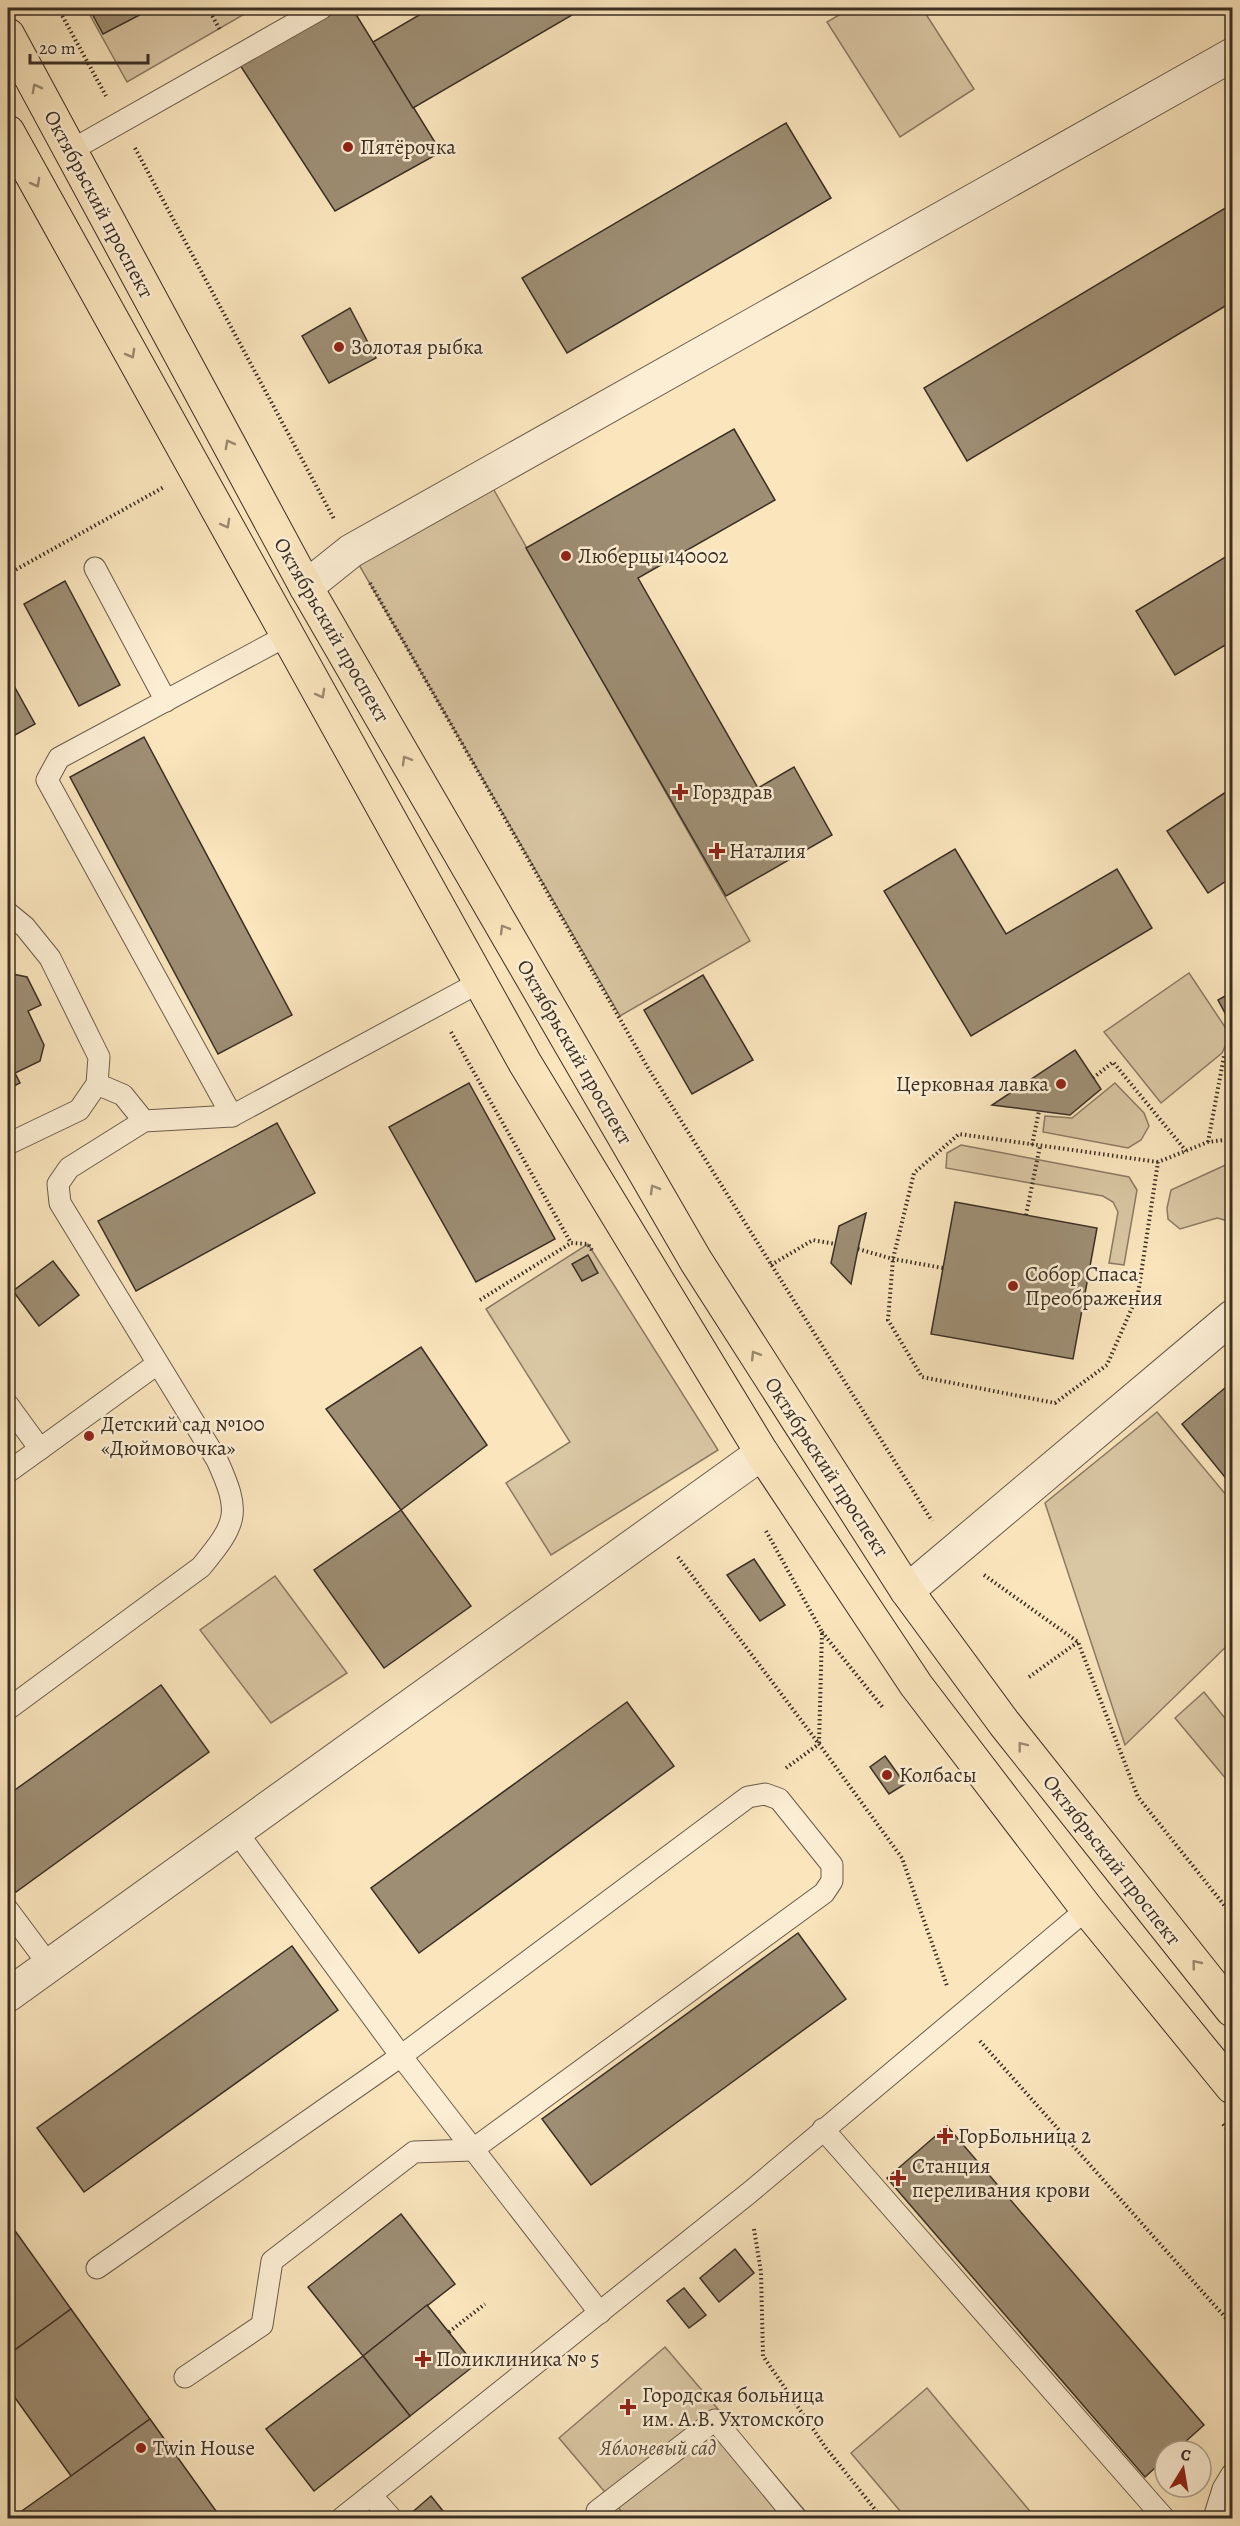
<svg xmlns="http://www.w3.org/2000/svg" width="1240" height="2526" font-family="Alegreya,serif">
<rect width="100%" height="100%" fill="#fae5bd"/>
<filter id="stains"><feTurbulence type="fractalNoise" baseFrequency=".00333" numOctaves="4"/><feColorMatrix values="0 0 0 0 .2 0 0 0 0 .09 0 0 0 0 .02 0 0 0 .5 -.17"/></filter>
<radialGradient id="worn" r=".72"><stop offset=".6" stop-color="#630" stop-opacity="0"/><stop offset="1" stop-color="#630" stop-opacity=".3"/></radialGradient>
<g fill="#d9c6a3" stroke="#8a7a64" stroke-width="1.5">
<polygon points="86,8 255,8 127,82"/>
<polygon points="851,8 922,8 974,89 900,137 827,22"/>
<polygon points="486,476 750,941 620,1016 351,551"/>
<polygon points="1189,973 1227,1030 1227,1042 1222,1053 1161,1103 1104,1032"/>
<polygon points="1115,1083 1144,1113 1149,1126 1141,1140 1128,1148 1043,1132 1045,1116 1072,1118"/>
<polygon points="961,1145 1129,1177 1137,1190 1124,1265 1109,1263 1118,1212 1113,1202 1103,1196 946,1168 947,1153"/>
<polygon points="1232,1162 1232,1222 1217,1218 1180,1229 1168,1219 1167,1208 1171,1190"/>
<polygon points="588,1244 718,1450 551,1555 506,1483 570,1442 486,1309"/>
<polygon points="1157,1412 1232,1502 1232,1641 1125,1745 1045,1503"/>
<polygon points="275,1576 347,1673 271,1723 200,1630"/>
<polygon points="1204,1692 1232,1727 1232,1786 1175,1718"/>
<polygon points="665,2347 811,2518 627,2518 559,2438"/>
<polygon points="927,2388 1034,2516 1031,2518 906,2518 851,2453"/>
</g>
<g fill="#9e8e74" stroke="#3a2f24" stroke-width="1.5">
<polygon points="89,8 153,8 103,34"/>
<polygon points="330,8 352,8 441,152 335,211 238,62"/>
<polygon points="431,8 584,8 413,108 373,42"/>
<polygon points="786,123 831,198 567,353 522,278"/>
<polygon points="1232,204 1232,302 967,461 924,388"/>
<polygon points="350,308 376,358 329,383 302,336"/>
<polygon points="734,429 775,500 638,578 758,788 794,767 832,835 726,896 526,548"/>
<polygon points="1232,553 1232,641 1175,675 1136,611"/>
<polygon points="65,581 120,685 79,706 24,604"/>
<polygon points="8,675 35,724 8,739"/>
<polygon points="144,737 292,1015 218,1054 70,777"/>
<polygon points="1232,788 1232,877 1208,893 1167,831"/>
<polygon points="955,849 1006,934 1117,869 1152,928 971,1036 884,891"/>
<polygon points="8,973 27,977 41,1005 28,1011 44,1045 40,1061 15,1073 20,1083 8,1089"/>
<polygon points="703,975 753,1060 692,1094 644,1010"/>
<polygon points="1232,992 1232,1026 1218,1000"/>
<polygon points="1075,1050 1101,1089 1070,1115 992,1105"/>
<polygon points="469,1083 555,1239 476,1282 389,1127"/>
<polygon points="277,1123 315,1193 136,1291 98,1221"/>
<polygon points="955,1202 1097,1228 1073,1359 931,1334"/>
<polygon points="866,1213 858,1249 851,1284 831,1263 839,1226"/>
<polygon points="588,1255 598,1273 582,1281 572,1264"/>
<polygon points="53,1261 79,1295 39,1326 13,1291"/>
<polygon points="421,1347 487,1445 401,1510 326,1409"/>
<polygon points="1232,1382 1232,1486 1182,1424"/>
<polygon points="401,1510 471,1606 384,1668 314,1570"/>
<polygon points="754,1559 785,1605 760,1621 727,1575"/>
<polygon points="161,1685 209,1752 16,1892 8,1882 8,1795"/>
<polygon points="627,1702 674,1766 419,1953 371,1888"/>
<polygon points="885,1756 905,1784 889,1794 870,1767"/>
<polygon points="798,1933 846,1999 591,2185 542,2119"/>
<polygon points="292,1946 338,2010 84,2192 37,2128"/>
<polygon points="947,2126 1204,2425 1175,2451 1165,2451 1165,2459 1145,2477 887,2178"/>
<polygon points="401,2214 455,2284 363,2356 308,2287"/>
<polygon points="8,2221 71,2309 8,2355"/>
<polygon points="735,2249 754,2273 719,2302 700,2278"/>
<polygon points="684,2288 706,2315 689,2328 667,2301"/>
<polygon points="427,2305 475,2365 410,2416 363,2356"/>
<polygon points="71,2309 150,2419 71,2476 8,2388 8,2355"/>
<polygon points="363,2356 410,2416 314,2491 266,2429"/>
<polygon points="150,2419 221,2518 12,2518 71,2476"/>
<polygon points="431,2496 443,2511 435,2518 412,2518 409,2515"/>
</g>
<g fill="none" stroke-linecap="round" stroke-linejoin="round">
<g stroke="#6a5c4a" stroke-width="23">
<g id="service">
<polyline points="70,151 322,8"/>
<polyline points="95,568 166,701"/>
<polyline points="288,635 59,758 47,780 232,1116 480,982"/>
<polyline points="8,913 25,927 50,958 99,1057 97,1084 79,1110 8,1144"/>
<polyline points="97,1084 123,1095 144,1121"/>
<polyline points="8,1405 40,1449 157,1364"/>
<polyline points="8,1472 40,1449"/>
<path d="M 8,1709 L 201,1567 C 238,1522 241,1513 217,1460 L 60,1203 L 58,1184 L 69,1168 L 144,1121 L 232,1116"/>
<polyline points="236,1831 401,2056 600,2313"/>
<polyline points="8,1910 49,1965"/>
<polyline points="823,2129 1164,2518"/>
<polyline points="97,2268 401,2056 748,1797 765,1794 779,1799 832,1865 832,1881 824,1893 472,2150 414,2152 272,2261 262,2325 185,2377"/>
<polyline points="371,2495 391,2518"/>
<polyline points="597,2511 715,2420 796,2518"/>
<polyline points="342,2518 749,2193 1087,1909"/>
<polyline points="1214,2518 1223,2489 1232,2474"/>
</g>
</g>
<g stroke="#6a5c4a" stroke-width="35">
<g id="minor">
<polyline points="306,587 351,551 1232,55"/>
<polyline points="907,1591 1232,1317"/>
<polyline points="8,1995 762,1453"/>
</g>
</g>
<g stroke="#3a2f24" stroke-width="35">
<g id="primary">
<polyline points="8,35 306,587 696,1261 907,1591 1004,1723 1232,2010"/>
<polyline points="8,132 525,1063 762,1453 916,1685 1087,1909 1232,2087"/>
</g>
</g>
<g stroke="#3a2f24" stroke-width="4" stroke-dasharray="1.5 3" stroke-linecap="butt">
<polyline points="58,8 106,96"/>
<polyline points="208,8 220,30"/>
<polyline points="135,148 334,519"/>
<polyline points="8,574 164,487"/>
<polyline points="370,583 648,1068 932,1521"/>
<polyline points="451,1032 571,1243 588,1244 593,1252"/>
<polyline points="1093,1078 1113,1062 1186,1151"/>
<polyline points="1208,1142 1224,1056 1232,1056"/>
<polyline points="1032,1145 1039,1111"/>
<polyline points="1158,1162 959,1134 914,1173 893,1259 888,1320 922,1377 1055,1403 1107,1365 1138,1294 1158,1162 1208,1142 1232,1139"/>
<polyline points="1026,1215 1040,1146"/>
<polyline points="858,1249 893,1259 943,1268"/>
<polyline points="771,1265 813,1240 835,1244"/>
<polyline points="480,1300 571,1243"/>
<polyline points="766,1531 822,1632 819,1744"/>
<polyline points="678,1557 819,1744 902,1858 947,1986"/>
<polyline points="984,1575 1078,1642 1138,1797 1232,1915"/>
<polyline points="822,1632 884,1709"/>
<polyline points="1029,1677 1078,1642"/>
<polyline points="786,1768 819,1744"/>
<polyline points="980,2041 1232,2325"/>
<polyline points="1223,2124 1232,2135"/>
<polyline points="754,2229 761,2272 763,2356 826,2448 882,2518"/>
<polyline points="449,2332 485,2304"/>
</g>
<use href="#service" stroke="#fceed4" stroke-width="21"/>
<use href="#minor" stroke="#fceed4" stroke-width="33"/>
<use href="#primary" stroke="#fae5bd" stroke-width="33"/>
</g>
<defs><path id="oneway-chevron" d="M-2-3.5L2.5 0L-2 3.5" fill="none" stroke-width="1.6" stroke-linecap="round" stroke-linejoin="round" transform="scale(1.5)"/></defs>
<g stroke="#9a8a70">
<use href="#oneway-chevron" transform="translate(36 88) rotate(-118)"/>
<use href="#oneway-chevron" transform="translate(36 183) rotate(61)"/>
<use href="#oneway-chevron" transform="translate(131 354) rotate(61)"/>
<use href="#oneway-chevron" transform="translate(229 444) rotate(-118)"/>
<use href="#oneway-chevron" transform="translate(226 524) rotate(61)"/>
<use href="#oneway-chevron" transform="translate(321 694) rotate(61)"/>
<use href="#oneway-chevron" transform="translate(406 760) rotate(-120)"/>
<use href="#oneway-chevron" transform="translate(504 929) rotate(-120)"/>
<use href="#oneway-chevron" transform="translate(654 1189) rotate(-120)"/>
<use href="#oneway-chevron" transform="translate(755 1355) rotate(-122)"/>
<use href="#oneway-chevron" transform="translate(1022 1746) rotate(-128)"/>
<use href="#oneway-chevron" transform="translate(1196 1964) rotate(-129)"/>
</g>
<g fill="#8f2418" stroke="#fceed4" stroke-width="2">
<circle cx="348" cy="147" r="6"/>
<circle cx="339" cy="347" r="6"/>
<circle cx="566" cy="556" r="6"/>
<path d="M677 783h6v6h6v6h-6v6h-6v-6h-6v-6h6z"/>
<path d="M714 842h6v6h6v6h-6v6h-6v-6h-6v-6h6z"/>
<circle cx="1061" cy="1084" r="6"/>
<circle cx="1013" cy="1286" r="6"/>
<circle cx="89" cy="1436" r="6"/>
<circle cx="887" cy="1775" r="6"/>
<path d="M942 2127h6v6h6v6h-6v6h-6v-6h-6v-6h6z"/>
<path d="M895 2169h6v6h6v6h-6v6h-6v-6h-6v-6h6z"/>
<path d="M420 2350h6v6h6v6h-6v6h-6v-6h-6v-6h6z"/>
<path d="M625 2398h6v6h6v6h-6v6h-6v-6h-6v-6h6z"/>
<circle cx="141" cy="2448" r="6"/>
</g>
<g text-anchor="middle" stroke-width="5" stroke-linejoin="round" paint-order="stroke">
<g font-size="21" fill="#3a2f24" stroke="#fceed4" text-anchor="start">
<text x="360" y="154">Пятёрочка</text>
<text x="351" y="354">Золотая рыбка</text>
<text x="578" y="563">Люберцы 140002</text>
<text x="692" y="799">Горздрав</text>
<text x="729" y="858">Наталия</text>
<text x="1049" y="1091" text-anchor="end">Церковная лавка</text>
<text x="1025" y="1281">Собор Спаса<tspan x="1025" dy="24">Преображения</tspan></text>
<text x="101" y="1431">Детский сад №100<tspan x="101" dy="24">«Дюймовочка»</tspan></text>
<text x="899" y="1782">Колбасы</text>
<text x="958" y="2143">ГорБольница 2</text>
<text x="912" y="2173">Станция<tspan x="912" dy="24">переливания крови</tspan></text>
<text x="436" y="2366">Поликлиника № 5</text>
<text x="642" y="2402">Городская больница<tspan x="642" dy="24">им. А.В. Ухтомского</tspan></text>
<text x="153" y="2455">Twin House</text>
</g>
<g font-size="21" fill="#3a2f24" stroke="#fceed4">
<text transform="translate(99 204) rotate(62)" y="7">Октябрьский проспект</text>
<text transform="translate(332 630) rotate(60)" y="7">Октябрьский проспект</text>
<text transform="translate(575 1052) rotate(60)" y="7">Октябрьский проспект</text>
<text transform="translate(827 1467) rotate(57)" y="7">Октябрьский проспект</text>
<text transform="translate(1112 1860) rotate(52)" y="7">Октябрьский проспект</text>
</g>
<g font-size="21" font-style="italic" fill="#5a4d3d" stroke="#fceed4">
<text x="658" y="2455">Яблоневый сад</text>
</g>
</g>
<rect width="1240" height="2526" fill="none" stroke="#fae5bd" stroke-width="30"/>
<rect x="9" y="9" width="1222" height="2508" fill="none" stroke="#3a2f24" stroke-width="3"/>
<rect x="15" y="15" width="1210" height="2496" fill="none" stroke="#3a2f24" stroke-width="1.5"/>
<g transform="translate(1183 2469) rotate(11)"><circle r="28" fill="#fceed4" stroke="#aea28e" stroke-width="1.5"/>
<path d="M0-4.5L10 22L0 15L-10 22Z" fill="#8f2418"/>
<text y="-9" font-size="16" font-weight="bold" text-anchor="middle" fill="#3a2f24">С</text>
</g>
<path d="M30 54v9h118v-9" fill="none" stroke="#3a2f24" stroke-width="3"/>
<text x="39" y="54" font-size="18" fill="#3a2f24" stroke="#fceed4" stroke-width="4.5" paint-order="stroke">20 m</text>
<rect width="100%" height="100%" filter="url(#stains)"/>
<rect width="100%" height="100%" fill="url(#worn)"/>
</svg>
